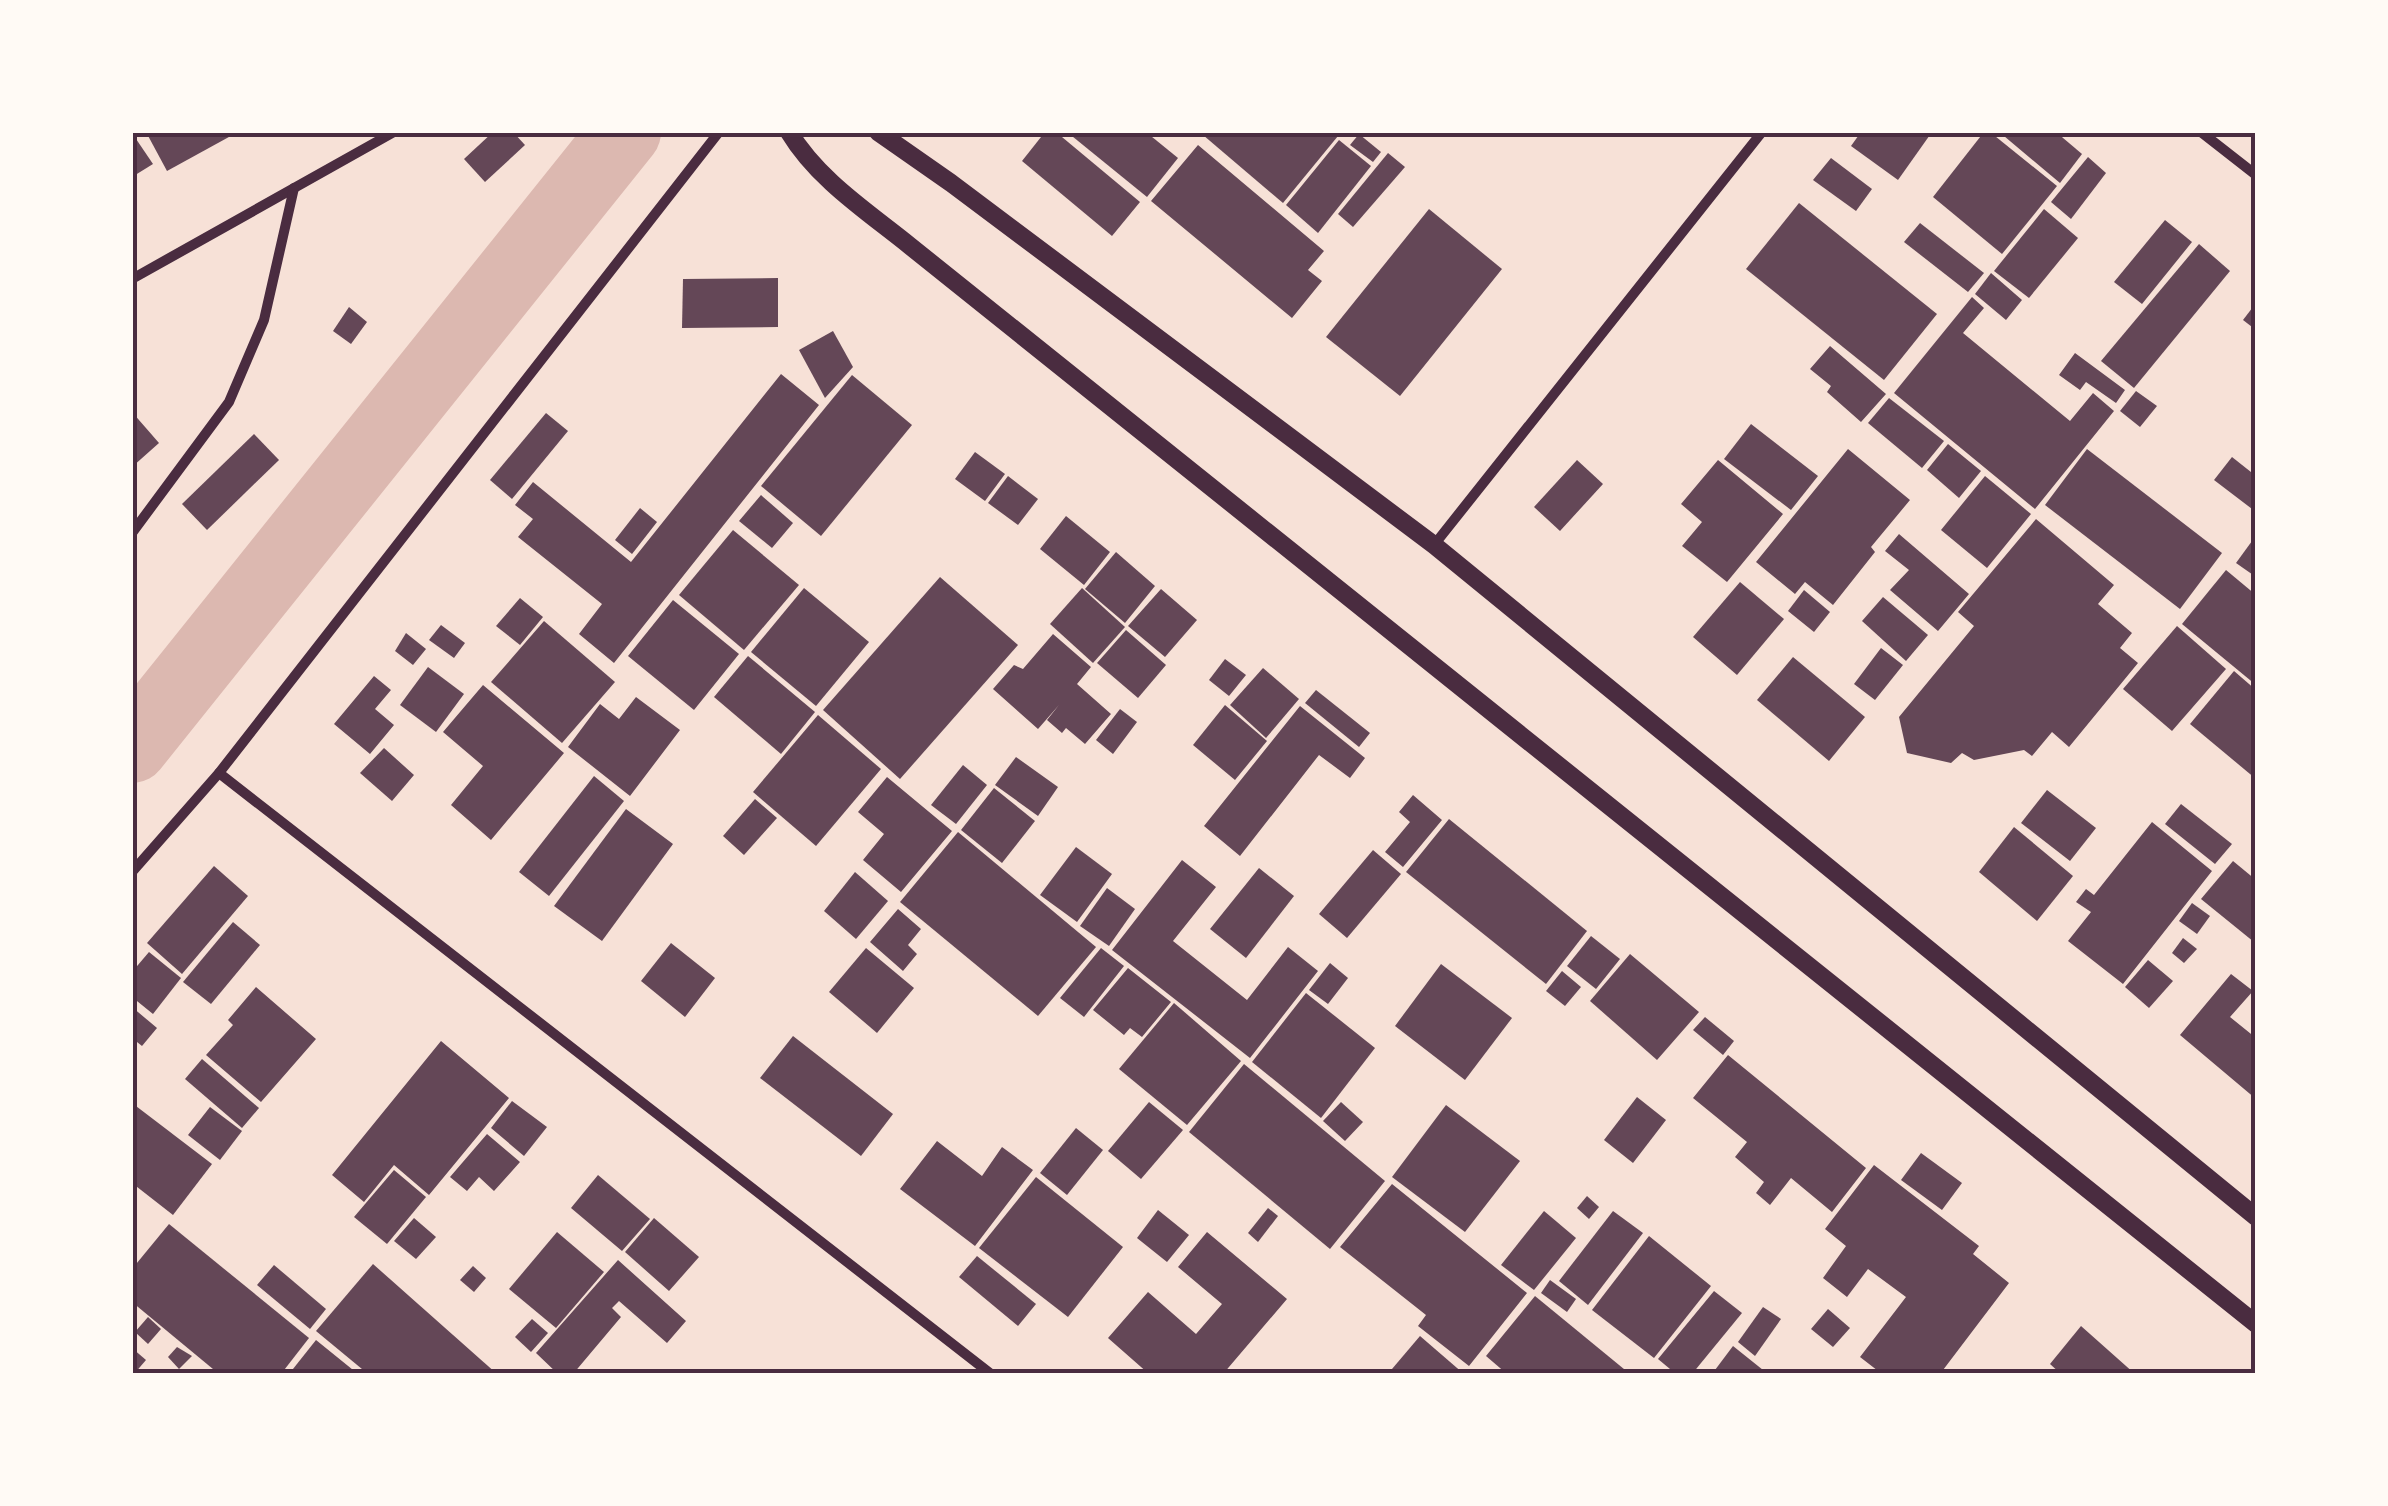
<svg xmlns="http://www.w3.org/2000/svg" width="2388" height="1506" font-family="'Nunito Sans',sans-serif">
<rect width="100%" height="100%" fill="#f7e1d7"/>
<g fill="none" stroke-linecap="round" stroke-linejoin="round">
<polyline stroke="#dcb8b0" stroke-width="72" points="132,747 625,132"/>
</g>
<g fill="#644757">
<polygon points="146,132 238,132 167,171"/>
<polygon points="493,132 513,132 525,145 485,182 464,159"/>
<polygon points="1045,132 1056,132 1140,202 1112,236 1022,161"/>
<polygon points="1067,132 1146,132 1178,158 1147,197"/>
<polygon points="1206,132 1334,132 1338,136 1283,203 1203,135"/>
<polygon points="1861,132 1932,132 1898,180 1851,146"/>
<polygon points="1984,132 1990,132 2057,186 2002,254 1933,197"/>
<polygon points="2007,132 2056,132 2082,154 2060,183 2004,136"/>
<polygon points="132,133 153,164 132,177"/>
<polygon points="1359,134 1381,152 1373,162 1350,145"/>
<polygon points="1339,140 1371,166 1318,233 1286,205"/>
<polygon points="1198,145 1324,251 1308,270 1322,281 1292,318 1151,201"/>
<polygon points="1388,153 1405,167 1353,227 1338,214"/>
<polygon points="2088,157 2106,173 2071,219 2051,202"/>
<polygon points="1831,158 1872,189 1856,211 1813,180"/>
<polygon points="1799,203 1937,314 1884,380 1746,269"/>
<polygon points="1429,209 1502,269 1400,396 1326,337"/>
<polygon points="2044,209 2078,238 2029,298 1994,271"/>
<polygon points="2165,220 2192,242 2142,304 2114,282"/>
<polygon points="1920,223 1984,273 1968,292 1904,242"/>
<polygon points="2199,244 2230,271 2134,388 2101,361"/>
<polygon points="1991,273 2022,300 2006,320 1975,294"/>
<polygon points="778,278 778,327 682,328 683,279"/>
<polygon points="1972,297 1984,308 1963,333 2070,421 2093,393 2114,411 2035,509 1894,393"/>
<polygon points="2256,303 2256,330 2243,320"/>
<polygon points="349,307 367,322 351,344 333,331"/>
<polygon points="833,331 853,367 825,398 799,350"/>
<polygon points="1830,346 1886,394 1861,422 1827,392 1831,386 1810,369"/>
<polygon points="2075,353 2125,390 2116,403 2086,382 2080,390 2059,375"/>
<polygon points="781,374 819,405 614,663 579,634 602,604 518,537 533,519 515,505 533,482 631,562"/>
<polygon points="852,375 912,425 821,536 761,486"/>
<polygon points="2136,391 2157,406 2140,427 2120,411"/>
<polygon points="1889,398 1944,441 1922,468 1868,423"/>
<polygon points="132,412 159,443 132,467"/>
<polygon points="546,413 568,431 512,499 490,480"/>
<polygon points="1751,424 1818,476 1791,510 1724,459"/>
<polygon points="254,434 279,460 207,530 182,504"/>
<polygon points="1948,444 1981,471 1959,498 1927,470"/>
<polygon points="1848,449 1910,500 1871,547 1875,552 1833,605 1805,582 1795,594 1756,562"/>
<polygon points="2087,449 2222,553 2180,609 2045,505"/>
<polygon points="975,452 1005,474 985,501 955,479"/>
<polygon points="2232,457 2256,476 2256,512 2214,480"/>
<polygon points="1577,460 1603,484 1560,531 1534,507"/>
<polygon points="1718,460 1783,514 1727,582 1682,546 1702,522 1681,504"/>
<polygon points="1008,476 1038,499 1018,525 988,503"/>
<polygon points="1985,476 2031,514 1987,568 1941,530"/>
<polygon points="761,495 793,523 772,548 739,521"/>
<polygon points="640,508 657,522 632,554 615,540"/>
<polygon points="1066,516 1110,552 1084,585 1040,549"/>
<polygon points="2036,519 2114,585 2098,604 2132,633 2120,648 2138,663 2069,747 2052,732 2032,756 2024,750 1974,760 1962,753 1951,763 1907,753 1899,717 1974,626 1958,612"/>
<polygon points="733,530 799,585 744,650 679,595"/>
<polygon points="1899,534 1969,594 1938,631 1890,590 1909,570 1885,551"/>
<polygon points="2252,541 2256,544 2256,577 2236,563"/>
<polygon points="1116,552 1155,586 1125,623 1085,589"/>
<polygon points="2226,570 2256,595 2256,685 2182,624"/>
<polygon points="940,577 1018,645 900,779 823,710"/>
<polygon points="1740,582 1784,619 1737,675 1693,637"/>
<polygon points="804,588 869,642 816,706 751,652"/>
<polygon points="1082,588 1125,627 1093,663 1050,624"/>
<polygon points="1161,589 1197,620 1165,657 1128,626"/>
<polygon points="1804,590 1830,612 1814,632 1788,611"/>
<polygon points="1883,597 1928,635 1906,661 1862,621"/>
<polygon points="520,598 543,617 520,645 496,626"/>
<polygon points="673,600 739,654 694,710 628,656"/>
<polygon points="544,621 615,682 562,743 491,682"/>
<polygon points="441,625 465,643 454,658 429,640"/>
<polygon points="2177,626 2226,669 2172,731 2123,689"/>
<polygon points="1126,630 1166,665 1138,698 1097,663"/>
<polygon points="406,633 426,649 413,665 395,651"/>
<polygon points="1053,634 1091,667 1077,684 1111,714 1085,744 1066,728 1062,733 1047,720 1059,705 1038,729 993,689 1014,665 1023,669"/>
<polygon points="1881,648 1903,665 1875,700 1854,684"/>
<polygon points="748,656 815,712 781,754 714,697"/>
<polygon points="1793,657 1865,717 1829,761 1757,700"/>
<polygon points="1225,659 1246,675 1229,696 1209,680"/>
<polygon points="428,667 464,694 436,732 400,705"/>
<polygon points="1263,668 1299,699 1266,738 1230,705"/>
<polygon points="2234,671 2256,690 2256,779 2190,724"/>
<polygon points="374,676 391,690 375,709 394,725 370,754 334,724"/>
<polygon points="483,685 564,753 491,840 451,805 483,766 443,732"/>
<polygon points="1316,690 1370,733 1359,747 1305,703"/>
<polygon points="636,697 680,730 630,796 568,747 600,704 619,719"/>
<polygon points="1225,705 1267,741 1235,780 1193,745"/>
<polygon points="1300,706 1365,758 1350,778 1319,755 1240,856 1204,826"/>
<polygon points="1120,709 1137,722 1113,754 1096,740"/>
<polygon points="818,715 881,769 816,846 753,792"/>
<polygon points="384,748 414,775 392,801 360,773"/>
<polygon points="1016,757 1058,787 1038,816 995,785"/>
<polygon points="963,765 987,785 956,824 931,805"/>
<polygon points="594,776 624,801 549,896 519,872"/>
<polygon points="887,777 952,831 901,892 863,860 884,834 858,812"/>
<polygon points="994,788 1035,821 1002,863 961,830"/>
<polygon points="2047,790 2096,828 2070,861 2021,823"/>
<polygon points="1413,795 1442,820 1403,867 1385,852 1410,822 1399,812"/>
<polygon points="755,799 777,818 744,855 723,836"/>
<polygon points="2181,804 2232,844 2215,864 2165,824"/>
<polygon points="626,809 673,844 602,941 554,906"/>
<polygon points="1449,819 1587,931 1546,984 1406,872"/>
<polygon points="2152,822 2212,871 2123,984 2068,941 2091,912 2076,902 2086,889 2094,895"/>
<polygon points="2014,827 2073,876 2037,921 1979,872"/>
<polygon points="958,832 1096,947 1038,1016 900,902"/>
<polygon points="1076,847 1112,874 1077,922 1040,895"/>
<polygon points="1373,850 1401,874 1347,938 1319,914"/>
<polygon points="1182,860 1216,887 1173,941 1247,1000 1288,947 1318,971 1250,1058 1112,950"/>
<polygon points="2233,861 2256,880 2254,942 2201,899"/>
<polygon points="214,866 248,896 182,974 147,943"/>
<polygon points="1259,868 1294,896 1246,958 1210,929"/>
<polygon points="855,872 888,901 856,939 824,911"/>
<polygon points="1107,888 1135,909 1109,946 1080,926"/>
<polygon points="2192,903 2210,916 2197,934 2179,921"/>
<polygon points="898,909 921,929 908,945 917,954 903,971 870,942"/>
<polygon points="233,922 260,945 211,1004 183,982"/>
<polygon points="1591,936 1620,959 1596,989 1567,966"/>
<polygon points="2183,938 2197,949 2184,963 2172,953"/>
<polygon points="671,943 715,978 685,1017 641,981"/>
<polygon points="866,948 914,988 877,1033 829,992"/>
<polygon points="1101,948 1124,966 1084,1017 1060,998"/>
<polygon points="149,952 181,978 153,1014 132,997 132,972"/>
<polygon points="1630,954 1699,1012 1657,1060 1590,1001"/>
<polygon points="2148,960 2173,981 2149,1008 2125,987"/>
<polygon points="1330,963 1348,978 1328,1004 1309,990"/>
<polygon points="1441,964 1512,1018 1465,1080 1395,1026"/>
<polygon points="1128,968 1171,1002 1142,1037 1130,1028 1124,1035 1093,1010"/>
<polygon points="1562,971 1581,987 1565,1006 1546,991"/>
<polygon points="2231,974 2253,991 2230,1017 2256,1038 2256,1099 2180,1035"/>
<polygon points="256,987 316,1039 261,1102 206,1055 233,1025 228,1020"/>
<polygon points="1306,993 1375,1048 1321,1118 1252,1062"/>
<polygon points="1174,1003 1241,1061 1187,1125 1119,1069"/>
<polygon points="132,1007 157,1028 142,1046 132,1038"/>
<polygon points="1705,1017 1734,1041 1723,1055 1693,1030"/>
<polygon points="793,1036 893,1114 861,1156 760,1078"/>
<polygon points="441,1041 509,1098 429,1195 394,1165 364,1202 332,1175"/>
<polygon points="1728,1055 1866,1168 1832,1212 1791,1178 1770,1205 1756,1193 1764,1182 1735,1157 1747,1142 1693,1098"/>
<polygon points="202,1059 259,1108 242,1128 185,1079"/>
<polygon points="1244,1064 1385,1181 1330,1249 1189,1132"/>
<polygon points="1637,1097 1666,1120 1633,1163 1604,1140"/>
<polygon points="512,1101 547,1127 524,1156 491,1128"/>
<polygon points="1149,1102 1183,1130 1141,1179 1108,1151"/>
<polygon points="1341,1102 1363,1122 1345,1141 1323,1121"/>
<polygon points="132,1103 212,1164 173,1215 132,1183"/>
<polygon points="1446,1105 1520,1161 1465,1232 1392,1177"/>
<polygon points="210,1107 242,1131 220,1160 188,1135"/>
<polygon points="1076,1128 1103,1150 1067,1195 1040,1173"/>
<polygon points="487,1134 520,1162 494,1191 479,1177 467,1191 450,1177"/>
<polygon points="937,1141 982,1176 1002,1147 1033,1170 975,1246 900,1189"/>
<polygon points="1921,1153 1962,1183 1942,1210 1901,1180"/>
<polygon points="1874,1165 1979,1246 1973,1254 2009,1283 1940,1374 1882,1374 1860,1357 1906,1297 1868,1269 1847,1297 1823,1278 1846,1246 1825,1229"/>
<polygon points="394,1170 426,1197 387,1244 354,1217"/>
<polygon points="598,1175 650,1219 622,1251 571,1208"/>
<polygon points="1036,1177 1123,1247 1068,1317 979,1248"/>
<polygon points="1392,1184 1527,1293 1469,1366 1418,1326 1426,1315 1340,1247"/>
<polygon points="1587,1196 1599,1207 1589,1219 1577,1208"/>
<polygon points="1268,1208 1278,1216 1258,1242 1248,1233"/>
<polygon points="1158,1210 1189,1235 1167,1262 1137,1238"/>
<polygon points="1544,1211 1576,1238 1534,1290 1501,1265"/>
<polygon points="1613,1211 1643,1233 1588,1305 1559,1281"/>
<polygon points="414,1218 436,1237 416,1259 394,1241"/>
<polygon points="654,1218 699,1257 669,1291 625,1252"/>
<polygon points="169,1224 309,1338 281,1374 219,1374 132,1302 132,1269"/>
<polygon points="557,1232 604,1272 556,1328 509,1289"/>
<polygon points="1207,1232 1287,1299 1223,1374 1149,1374 1108,1338 1148,1292 1196,1334 1222,1304 1178,1267"/>
<polygon points="1649,1236 1711,1286 1654,1358 1592,1310"/>
<polygon points="977,1256 1036,1304 1018,1326 959,1277"/>
<polygon points="618,1260 686,1321 667,1343 619,1301 612,1308 621,1317 573,1374 558,1374 536,1353"/>
<polygon points="373,1264 497,1374 368,1374 316,1331"/>
<polygon points="274,1265 326,1309 310,1329 257,1285"/>
<polygon points="473,1266 486,1278 474,1292 460,1280"/>
<polygon points="1550,1280 1576,1299 1567,1312 1541,1293"/>
<polygon points="1714,1291 1742,1313 1692,1374 1676,1374 1658,1359"/>
<polygon points="1535,1296 1630,1374 1507,1374 1486,1356"/>
<polygon points="1763,1307 1781,1319 1755,1356 1738,1342"/>
<polygon points="1828,1309 1850,1328 1833,1347 1811,1329"/>
<polygon points="148,1317 161,1329 148,1344 135,1332"/>
<polygon points="532,1319 548,1333 531,1352 515,1337"/>
<polygon points="2081,1326 2135,1374 2061,1374 2050,1364"/>
<polygon points="1420,1336 1464,1374 1396,1374 1392,1369"/>
<polygon points="316,1340 358,1374 289,1374"/>
<polygon points="1733,1346 1768,1374 1712,1374"/>
<polygon points="177,1347 192,1356 179,1369 168,1357"/>
<polygon points="132,1348 146,1360 134,1374 132,1374"/>
</g>
<g fill="none" stroke-linecap="round" stroke-linejoin="round">
<g stroke="#4a2c40" stroke-width="10">
<polyline points="2201,132 2256,175"/>
<polyline points="132,279 394,132"/>
<polyline points="132,533 229,402 264,320 294,188"/>
<polyline points="1434,545 1762,132"/>
<polyline points="219,773 991,1374"/>
<polyline points="132,872 219,773 719,132"/>
</g>
<g stroke="#4a2c40" stroke-width="18">
<path d="M 789,132 C 818,180 868,212 910,246 L 2256,1324"/>
<polyline points="878,132 951,183 1434,545 2256,1217"/>
</g>
</g>
<rect width="2388" height="1506" fill="none" stroke="#fffaf5" stroke-width="270"/>
<rect x="135" y="135" width="2118" height="1236" fill="none" stroke="#4a2c40" stroke-width="4"/>
</svg>
